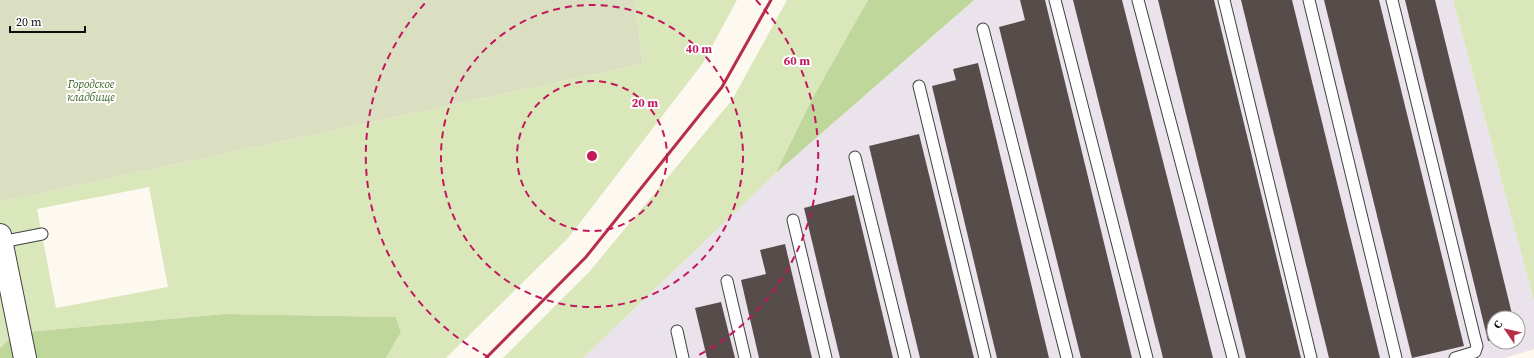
<svg xmlns="http://www.w3.org/2000/svg" width="1534" height="358" font-family="'Source Serif 4',serif">
<rect width="100%" height="100%" fill="#fef9f0"/>
<path fill="#eae3ec" fill-rule="evenodd" d="M 974,0 L 1453,0 L 1534,301 L 1534,349 L 1504,358 L 583,358 L 776,173 ZM 1494,318 L 1518,318 L 1518,342 L 1494,342 Z"/>
<g fill="#d9e7bb" fill-rule="evenodd">
<path d="M 635,0 L 737,0 L 703,63 L 569,237 L 446,358 L 386,358 L 401,332 L 396,317 L 224,314 L 16,333 L 0,348 L 0,202 L 643,64 ZM 149,187 L 168,287 L 56,308 L 37,209 Z"/>
<polygon points="787,0 868,0 812,99 776,173 583,358 503,358 589,272 732,100"/>
<polygon points="1453,0 1534,0 1534,301"/>
</g>
<g fill="#bfd79b">
<polygon points="868,0 974,0 776,173 812,99"/>
<polygon points="224,314 396,317 401,332 386,358 0,358 0,348 16,333"/>
</g>
<polygon fill="#dadfc2" points="0,0 635,0 643,64 0,202"/>
<g fill="#564d4b">
<polygon points="1020,0 1045,0 1132,358 1081,358 999,27 1025,20"/>
<polygon points="1073,0 1122,0 1213,358 1163,358"/>
<polygon points="1158,0 1214,0 1301,358 1246,358"/>
<polygon points="1241,0 1292,0 1380,358 1329,358"/>
<polygon points="1324,0 1379,0 1464,346 1412,358"/>
<polygon points="1405,0 1435,0 1513,318 1494,318 1494,340 1488,341"/>
<polygon points="978,63 1049,358 997,358 932,86 956,80 953,69"/>
<polygon points="919,134 974,358 920,358 869,146"/>
<polygon points="854,195 893,358 840,358 804,208"/>
<polygon points="785,244 812,358 759,358 741,280 766,274 760,250"/>
<polygon points="721,302 735,358 707,358 695,308"/>
</g>
<g fill="none" stroke-linecap="round" stroke-linejoin="round">
<g stroke="#414141" stroke-width="13">
<g id="service">
<polyline points="1055,0 1147,358"/>
<polyline points="1138,0 1233,358"/>
<polyline points="1224,0 1311,358"/>
<polyline points="1309,0 1396,358"/>
<polyline points="1392,0 1475,339 1477,346 1475,352 1455,358"/>
<polyline points="983,29 1067,358"/>
<polyline points="919,86 985,358"/>
<polyline points="855,157 905,358"/>
<polyline points="793,220 826,358"/>
<polyline points="1,242 42,234"/>
<polyline points="727,281 745,358"/>
<polyline points="677,331 683,358"/>
</g>
</g>
<g stroke="#414141" stroke-width="24">
<polyline id="minor" points="0,235 25,358"/>
</g>
<use href="#service" stroke="#fff" stroke-width="11"/>
<use href="#minor" stroke="#fff" stroke-width="22"/>
<polyline stroke="#b62e4a" stroke-width="3" points="486,358 586,257 722,87 771,0"/>
</g>
<g fill="none" stroke="#c2185b" stroke-width="2" stroke-dasharray="7 5">
<circle cx="592" cy="156" r="75"/>
<circle cx="592" cy="156" r="151"/>
<path d="M489 357A226 226 0 0 1 428 0M756 0A226 226 0 0 1 695 357"/>
</g>
<g text-anchor="middle" stroke-width="4" stroke-linejoin="round" paint-order="stroke">
<g font-size="11" font-style="italic" fill="#396222" stroke="#fff">
<text x="91" y="88">Городское<tspan x="91" dy="13">кладбище</tspan></text>
</g>
</g>
<circle cx="592" cy="156" r="6" fill="#c2185b" stroke="#fff" stroke-width="2"/>
<g font-size="12" text-anchor="middle" font-weight="bold" fill="#c2185b" stroke="#fff" stroke-width="4" stroke-linejoin="round" paint-order="stroke">
<text x="699" y="53">40 m</text>
<text x="797" y="65">60 m</text>
<text x="645" y="107">20 m</text>
</g>
<g transform="translate(1506 330) rotate(304)"><circle r="19" fill="#ffffff" stroke="#9f9f9f"/>
<path d="M0-3L7 15L0 10L-7 15Z" fill="#b62e4a"/>
<text y="-6" font-size="11" font-weight="bold" text-anchor="middle" fill="#0e0e0e">С</text>
</g>
<path d="M10 26v6h75v-6" fill="none" stroke="#0e0e0e" stroke-width="2"/>
<text x="16" y="26" font-size="12" fill="#0e0e0e" stroke="#ffffff" stroke-width="3" paint-order="stroke">20 m</text>
</svg>
